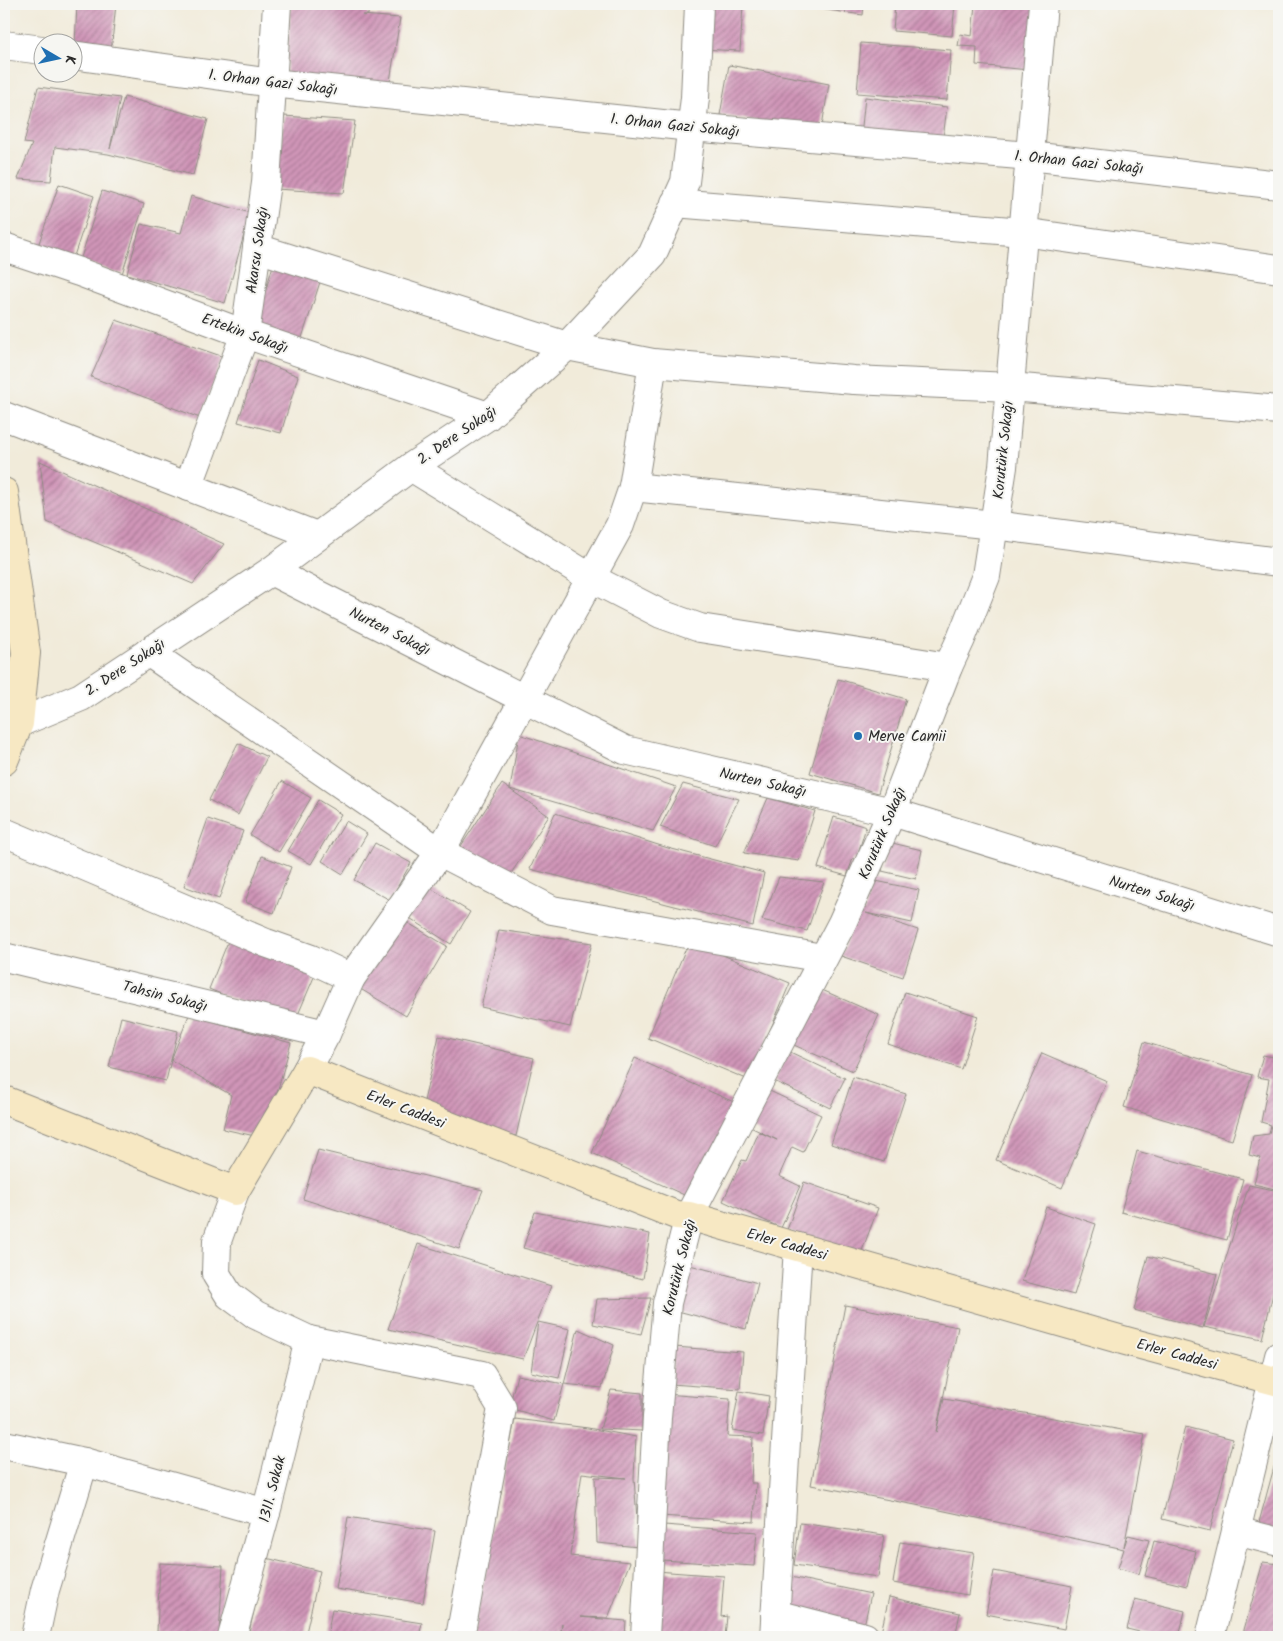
<svg xmlns="http://www.w3.org/2000/svg" width="1283" height="1641" font-family="Kalam,sans-serif">
<defs>
<pattern id="building-hatch" width="6" height="6" patternUnits="userSpaceOnUse" patternTransform="scale(1.25)"><rect width="6" height="6" fill="#d095b8"/><path d="M-1 1l2-2M0 6l6-6M5 7l2-2" fill="none" stroke="#a97a96"/></pattern>
</defs>
<rect width="100%" height="100%" fill="#f6f6f2"/>
<filter id="ink" filterUnits="userSpaceOnUse"><feTurbulence type="fractalNoise" baseFrequency=".02" numOctaves="2"/><feDisplacementMap in="SourceGraphic" scale="10" xChannelSelector="R" yChannelSelector="G"/><feConvolveMatrix kernelMatrix="1 2 1 2 8 2 1 2 1" color-interpolation-filters="sRGB"/></filter>
<filter id="wash" filterUnits="userSpaceOnUse"><feTurbulence type="fractalNoise" baseFrequency=".0096" numOctaves="4" result="noise"/><feDisplacementMap in="SourceGraphic" scale="20" xChannelSelector="R" yChannelSelector="G"/><feGaussianBlur stdDeviation="1.12" result="paint"/><feColorMatrix in="noise" values="0 0 0 0 0 0 0 0 0 0 0 0 0 0 0 0 0 1.4 0 .05"/><feComposite in="paint" operator="in"/></filter>
<g filter="url(#wash)">
<rect width="100%" height="100%" fill="#f1ebda"/>
<g id="blocks">
<g fill="url(#building-hatch)">
<polygon points="77,4 116,4 111,52 75,45"/>
<polygon points="291,4 369,4 368,15 362,15 400,18 389,88 286,78"/>
<polygon points="704,4 743,5 740,51 701,49"/>
<polygon points="784,4 864,4 863,15"/>
<polygon points="895,4 955,4 952,36 893,31"/>
<polygon points="975,4 1036,4 1029,70 976,65 977,47 958,46 960,34 972,36"/>
<polygon points="861,43 951,50 947,100 857,93"/>
<polygon points="729,65 829,84 821,132 720,115"/>
<polygon points="38,87 120,98 110,149 124,97 208,119 193,175 108,154 55,147 51,181 18,179 32,144 24,143"/>
<polygon points="865,97 947,107 942,146 861,136"/>
<polygon points="284,116 355,121 344,193 275,189"/>
<polygon points="59,184 94,196 73,259 38,246"/>
<polygon points="102,191 144,204 122,274 80,261"/>
<polygon points="191,196 250,213 225,303 127,274 141,224 181,233"/>
<polygon points="274,262 321,279 299,347 254,330"/>
<polygon points="116,320 224,357 200,418 91,377"/>
<polygon points="258,360 298,376 281,433 238,422"/>
<polygon points="40,461 224,544 193,584 47,522"/>
<polygon points="4,596 10,598 5,620 4,620"/>
<polygon points="838,679 906,699 878,793 810,773"/>
<polygon points="519,734 676,787 653,831 510,789"/>
<polygon points="238,743 267,757 238,815 209,800"/>
<polygon points="282,781 311,798 279,852 250,835"/>
<polygon points="502,784 549,816 508,878 461,846"/>
<polygon points="683,784 739,799 715,846 660,827"/>
<polygon points="768,798 815,811 799,861 744,853"/>
<polygon points="318,800 341,814 311,864 288,851"/>
<polygon points="555,813 668,848 764,873 753,926 530,869"/>
<polygon points="834,817 866,827 856,860 853,858 847,876 818,868"/>
<polygon points="208,819 243,831 219,899 184,886"/>
<polygon points="346,821 367,834 343,874 322,861"/>
<polygon points="888,842 922,850 916,879 882,871"/>
<polygon points="375,843 411,863 390,900 354,880"/>
<polygon points="262,856 291,867 274,913 245,902"/>
<polygon points="779,877 824,882 807,931 762,920"/>
<polygon points="871,880 919,890 912,923 866,913 918,930 903,977 841,956 857,910 864,912"/>
<polygon points="427,886 470,912 451,944 408,917"/>
<polygon points="398,917 447,946 406,1016 357,987"/>
<polygon points="499,930 592,943 570,1027 481,1007"/>
<polygon points="231,934 317,970 294,1024 209,989"/>
<polygon points="689,941 790,983 749,1080 648,1038"/>
<polygon points="813,986 879,1015 853,1071 787,1042"/>
<polygon points="905,992 978,1016 961,1069 888,1044"/>
<polygon points="1278,1007 1279,1007 1279,1025 1275,1024"/>
<polygon points="189,1015 291,1043 264,1138 223,1129 231,1095 171,1060"/>
<polygon points="121,1017 178,1031 166,1081 109,1067"/>
<polygon points="1278,1033 1279,1033 1279,1190 1254,1184 1260,1158 1249,1155 1253,1136 1269,1134 1271,1125 1261,1122 1269,1079 1257,1077 1263,1055 1273,1057"/>
<polygon points="439,1036 534,1058 516,1136 421,1114"/>
<polygon points="1144,1042 1252,1075 1232,1140 1124,1107"/>
<polygon points="788,1051 845,1078 830,1108 774,1081"/>
<polygon points="1042,1053 1107,1081 1062,1188 996,1160"/>
<polygon points="635,1058 736,1103 693,1199 592,1153"/>
<polygon points="853,1077 906,1094 884,1162 831,1144"/>
<polygon points="759,1086 821,1115 803,1152 792,1147 779,1176 800,1186 781,1228 723,1201 742,1160 746,1161 759,1132 777,1140 742,1123"/>
<polygon points="318,1150 483,1190 459,1249 303,1199"/>
<polygon points="1137,1151 1243,1179 1227,1240 1121,1212"/>
<polygon points="804,1182 878,1208 860,1256 787,1230"/>
<polygon points="1249,1185 1279,1191 1279,1269 1262,1339 1204,1327"/>
<polygon points="1046,1207 1096,1224 1074,1295 1022,1281"/>
<polygon points="535,1212 650,1234 643,1279 523,1248"/>
<polygon points="418,1244 551,1286 523,1359 388,1329"/>
<polygon points="1148,1256 1217,1274 1203,1328 1134,1310"/>
<polygon points="686,1264 758,1283 746,1329 674,1310"/>
<polygon points="651,1298 641,1334 593,1324 597,1299"/>
<polygon points="845,1305 958,1327 936,1432 944,1399 1145,1434 1124,1547 1128,1535 1149,1540 1139,1574 1118,1568 1124,1549 921,1506 811,1485"/>
<polygon points="538,1322 570,1329 559,1378 531,1372"/>
<polygon points="578,1329 614,1345 602,1388 564,1384"/>
<polygon points="674,1347 743,1352 740,1389 671,1384"/>
<polygon points="517,1375 564,1384 554,1421 509,1408"/>
<polygon points="611,1390 642,1393 642,1431 600,1429"/>
<polygon points="739,1391 769,1396 763,1435 732,1430"/>
<polygon points="665,1394 730,1399 727,1436 753,1437 751,1483 756,1483 754,1522 660,1516"/>
<polygon points="515,1419 588,1428 636,1437 634,1478 639,1547 597,1543 595,1477 626,1478 582,1473 570,1556 630,1562 608,1618 580,1617 626,1621 625,1637 561,1637 562,1623 560,1637 473,1637"/>
<polygon points="1185,1427 1233,1439 1210,1531 1162,1519"/>
<polygon points="1279,1449 1279,1532 1258,1526"/>
<polygon points="348,1517 435,1531 423,1603 336,1589"/>
<polygon points="800,1523 884,1535 878,1577 794,1565"/>
<polygon points="664,1525 757,1532 754,1566 662,1560"/>
<polygon points="1154,1541 1196,1551 1187,1586 1145,1576"/>
<polygon points="900,1542 974,1553 968,1595 893,1583"/>
<polygon points="266,1558 320,1571 305,1637 248,1637"/>
<polygon points="1263,1562 1279,1564 1279,1637 1242,1637"/>
<polygon points="160,1563 223,1566 219,1636 157,1632"/>
<polygon points="656,1571 724,1576 721,1617 727,1616 725,1637 651,1637"/>
<polygon points="994,1571 1072,1586 1064,1629 986,1614"/>
<polygon points="791,1577 871,1594 863,1630 783,1613"/>
<polygon points="889,1597 960,1613 955,1637 880,1637"/>
<polygon points="1135,1599 1185,1611 1179,1637 1160,1637 1127,1629"/>
<polygon points="332,1609 422,1623 419,1637 327,1637"/>
</g>
</g>
</g>
<g filter="url(#ink)">
<use href="#blocks" fill-opacity="0" stroke="#8e8b82" stroke-width="1"/>
<g fill="none" stroke-linecap="round" stroke-linejoin="round">
<g stroke="#8e8b82" stroke-width="30">
<g id="street">
<polyline points="4,45 42,50"/>
<polyline points="72,55 272,83 691,127 1030,156 1279,185"/>
<polyline points="675,203 1023,232 1279,269"/>
<polyline points="4,247 79,272 245,334 488,416"/>
<polyline points="257,248 567,346 653,363 854,380 1010,387 1279,410"/>
<polyline points="4,416 317,536"/>
<polyline points="411,467 591,578 661,614 700,628 948,667"/>
<polyline points="188,487 245,334 266,183 277,4"/>
<polyline points="633,487 994,525 1279,562"/>
<polyline points="271,571 625,750 892,812 1279,932"/>
<polyline points="148,652 440,852 552,910 822,958"/>
<polyline points="19,723 81,697 271,571 411,467 488,416 567,346 652,255 685,182 695,98 699,4"/>
<polyline points="4,832 266,943 311,959 351,978"/>
<polyline points="4,957 326,1034"/>
<polyline points="307,1070 326,1034 351,978 440,852 620,525 633,487 653,363"/>
<polyline points="235,1191 217,1241 216,1274 229,1295 256,1315 309,1340 482,1375 502,1408 460,1637"/>
<polyline points="4,1445 84,1462"/>
<polyline points="1236,1531 1279,1542"/>
<polyline points="775,1614 865,1637"/>
<polyline points="35,1637 45,1590 84,1462 266,1513"/>
<polyline points="232,1637 268,1505 309,1340"/>
<polyline points="645,1637 657,1417 667,1303 689,1216 842,923 892,812 948,667 961,639 986,576 1003,467 1043,4"/>
<polyline points="774,1637 798,1247"/>
<polyline points="1210,1637 1279,1356"/>
</g>
</g>
<g stroke="#8e8b82" stroke-width="30">
<g id="secondary">
<polyline points="4,492 26,653 19,723 4,761"/>
<polyline points="4,1100 235,1191 307,1070 676,1215 689,1216 1126,1341 1279,1382"/>
</g>
</g>
<use href="#street" stroke="#fff" stroke-width="28"/>
<use href="#secondary" stroke="#f7e8c3" stroke-width="28"/>
</g>
</g>
<circle fill="#1f6fb2" stroke="#f6f6f2" stroke-width="2" cx="858" cy="736" r="5"/>
<g text-anchor="middle" stroke-width="4" stroke-linejoin="round" paint-order="stroke">
<g font-size="15" fill="#2b2b2b" stroke="#f6f6f2">
<text transform="translate(273 82) rotate(7)" y="5">1. Orhan Gazi Sokağı</text>
<text transform="translate(675 125) rotate(6)" y="5">1. Orhan Gazi Sokağı</text>
<text transform="translate(1079 162) rotate(6)" y="5">1. Orhan Gazi Sokağı</text>
<text transform="translate(257 250) rotate(-82)" y="5">Akarsu Sokağı</text>
<text transform="translate(245 333) rotate(20)" y="5">Ertekin Sokağı</text>
<text transform="translate(457 435) rotate(-34)" y="5">2. Dere Sokağı</text>
<text transform="translate(1003 450) rotate(-84)" y="5">Korutürk Sokağı</text>
<text transform="translate(390 631) rotate(27)" y="5">Nurten Sokağı</text>
<text transform="translate(125 667) rotate(-33)" y="5">2. Dere Sokağı</text>
<text transform="translate(763 782) rotate(13)" y="5">Nurten Sokağı</text>
<text transform="translate(882 833) rotate(-67)" y="5">Korutürk Sokağı</text>
<text transform="translate(1152 893) rotate(17)" y="5">Nurten Sokağı</text>
<text transform="translate(165 996) rotate(14)" y="5">Tahsin Sokağı</text>
<text transform="translate(406 1109) rotate(21)" y="5">Erler Caddesi</text>
<text transform="translate(787 1244) rotate(16)" y="5">Erler Caddesi</text>
<text transform="translate(679 1267) rotate(-76)" y="5">Korutürk Sokağı</text>
<text transform="translate(1177 1354) rotate(15)" y="5">Erler Caddesi</text>
<text transform="translate(272 1489) rotate(-76)" y="5">1311. Sokak</text>
</g>
<g font-size="15" fill="#2b2b2b" stroke="#f6f6f2" text-anchor="start">
<text x="868" y="741">Merve Camii</text>
</g>
</g>
<rect width="1283" height="1641" fill="none" stroke="#f6f6f2" stroke-width="20"/>
<g transform="translate(58 58) rotate(99)"><circle r="24" fill="#f6f6f2" stroke="#a5a5a2"/>
<path d="M0-4L9 19L0 12L-9 19Z" fill="#1f6fb2"/>
<text y="-8" font-size="14" font-weight="bold" text-anchor="middle" fill="#2b2b2b">K</text>
</g>
</svg>
